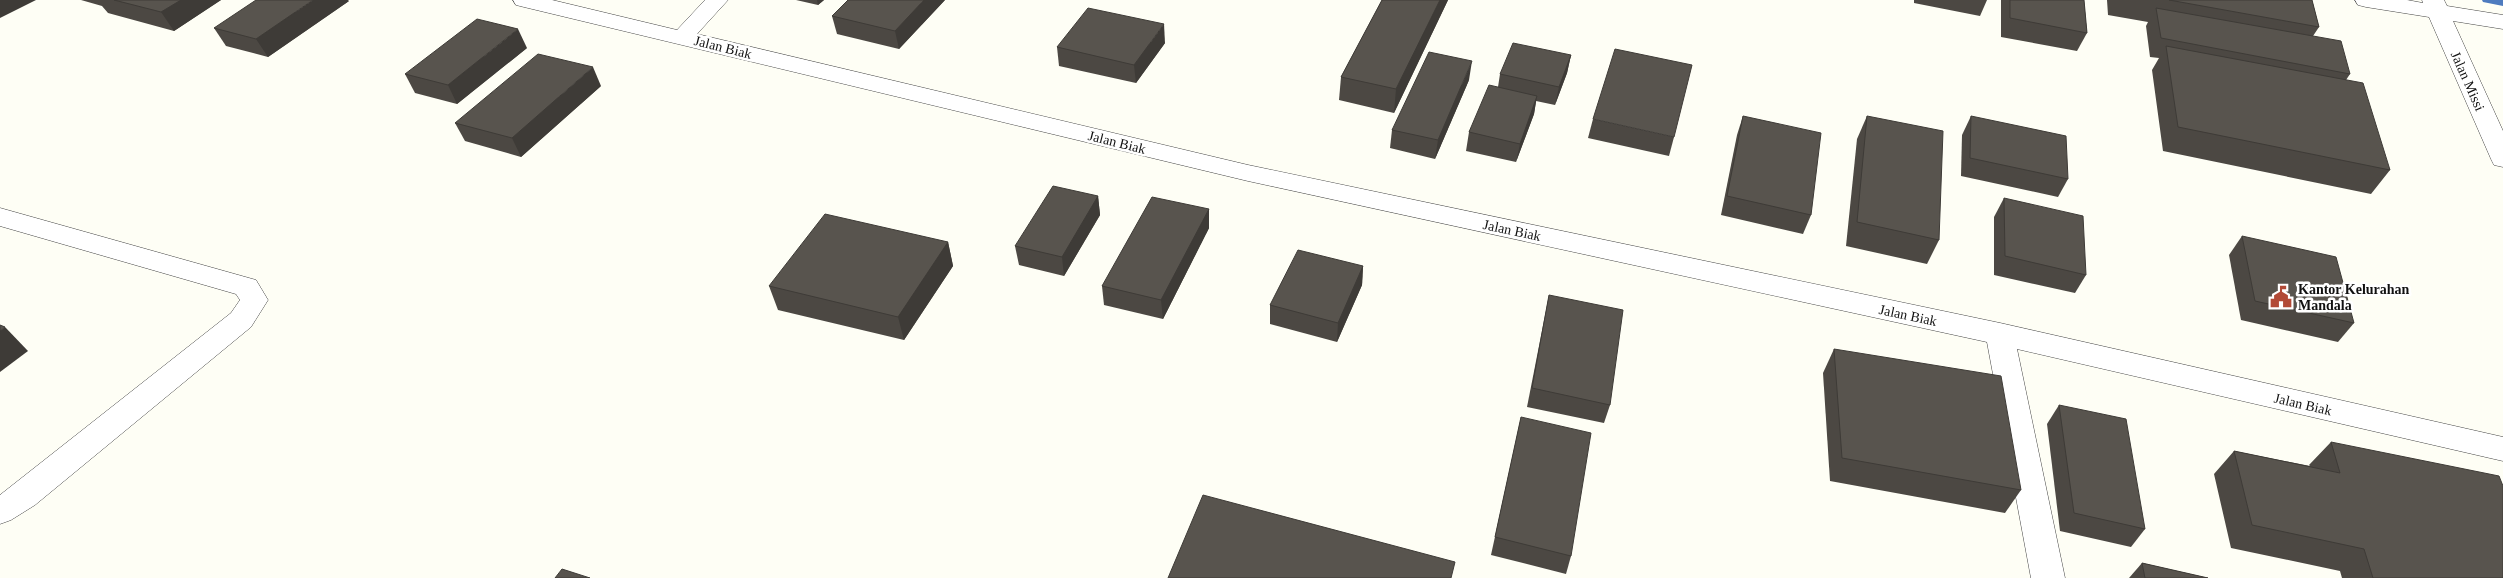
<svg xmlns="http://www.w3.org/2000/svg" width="2503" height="578" font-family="Georgia,serif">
<rect width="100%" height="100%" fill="#fefef5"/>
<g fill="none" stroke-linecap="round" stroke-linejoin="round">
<polygon fill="#4e7bbf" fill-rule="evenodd" points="2482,0 2503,0 2503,6 2483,2"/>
<g stroke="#444" stroke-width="1">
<g id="minor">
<polygon points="513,0 552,0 677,30 705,0 728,0 697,34 1248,165 2000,323 2503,437 2503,461 2017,349 2065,578 2031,578 1987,342 1248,181 524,7 516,5"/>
<polygon points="2355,0 2407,0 2423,3 2422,0 2444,0 2447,6 2503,15 2503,29 2453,21 2503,131 2503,167 2494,165 2491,159 2429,17 2366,7 2358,5"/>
<polygon points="0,208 256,280 268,300 251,327 35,505 11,520 0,524 0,495 231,313 240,300 236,294 0,226"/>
</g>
</g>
<use href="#minor" fill="#fff" fill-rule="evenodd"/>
</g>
<g fill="#4c4843">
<polygon points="81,0 221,0 174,31 108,13 102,6"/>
<polygon points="796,0 824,0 818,5"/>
<polygon points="945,0 899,49 837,34 832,16"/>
<polygon points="1382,0 1448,0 1394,113 1339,100 1341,77"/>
<polygon points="1914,0 1987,0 1980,16 1914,3"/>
<polygon points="2001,0 2084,0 2087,33 2077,51 2001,37"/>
<polygon points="2107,0 2312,0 2319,27 2313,36 2350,74 2346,80 2390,170 2371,194 2163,151 2152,70 2159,58 2150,57 2146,26 2148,22 2108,15"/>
<polygon points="349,1 268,57 226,46 214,28"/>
<polygon points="1165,43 1136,83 1059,66 1057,47"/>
<polygon points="527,48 457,104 415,93 405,74"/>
<polygon points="1571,55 1567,73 1555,105 1536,101 1534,114 1516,162 1466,151 1469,132 1498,87 1500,74"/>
<polygon points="1469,80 1435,159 1390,148 1392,130"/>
<polygon points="601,86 521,157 465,141 455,123"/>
<polygon points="1743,116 1811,215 1803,234 1721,215 1737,135"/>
<polygon points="1867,116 1939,240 1927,264 1846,246 1857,139"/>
<polygon points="1971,116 2068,179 2058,197 1961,176 1962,135"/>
<polygon points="1593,119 1674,137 1669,156 1588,138"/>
<polygon points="1098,196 1100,215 1064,276 1019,265 1015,246"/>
<polygon points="2004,198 2086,275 2075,293 1994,275 1994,217"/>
<polygon points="1209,209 1209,228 1163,319 1104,305 1102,286"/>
<polygon points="2242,236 2354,323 2338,342 2241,320 2229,255"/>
<polygon points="948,242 953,266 904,340 778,310 769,286"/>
<polygon points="1363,266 1362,285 1337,342 1270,324 1270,305"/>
<polygon points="1549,295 1610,405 1604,423 1527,407"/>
<polygon points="1834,349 2021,490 2005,513 1830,481 1823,373"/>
<polygon points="2059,405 2145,529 2131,547 2060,531 2047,424"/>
<polygon points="1521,417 1571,556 1566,574 1491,555"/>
<polygon points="2331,442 2503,578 2342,578 2340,571 2231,548 2214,474 2234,451 2310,466 2309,465"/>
<polygon points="2142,563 2208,578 2129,578"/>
</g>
<g fill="#3e3b37">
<polygon points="0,0 36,0 0,18"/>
<polygon points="181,0 221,0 174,31 161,12"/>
<polygon points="313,0 348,0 349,1 268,57 256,39"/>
<polygon points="817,0 824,0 818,5"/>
<polygon points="924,0 945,0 899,49 895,31"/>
<polygon points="1440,0 1448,0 1394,113 1396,89"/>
<polygon points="1164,24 1165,43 1136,83 1134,65"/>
<polygon points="518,29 527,48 457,104 448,85"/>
<polygon points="1571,55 1567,73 1555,105 1559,87"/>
<polygon points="1472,61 1469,80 1435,159 1438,140"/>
<polygon points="593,67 601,86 521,157 512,138"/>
<polygon points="1537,96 1534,114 1516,162 1520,144"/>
<polygon points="1098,196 1100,215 1064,276 1062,257"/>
<polygon points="1209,209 1209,228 1163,319 1161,300"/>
<polygon points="948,242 953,266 904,340 898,317"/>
<polygon points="1363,266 1362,285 1337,342 1338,323"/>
<polygon points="5,327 28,351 0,372 0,331"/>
</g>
<g fill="#58544e" stroke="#3e3b37">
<polygon points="114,0 181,0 161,12"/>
<polygon points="256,0 313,0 256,39 214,28"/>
<polygon points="848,0 924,0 895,31 832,16"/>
<polygon points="1382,0 1440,0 1396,89 1341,77"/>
<polygon points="2010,0 2084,0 2087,33 2010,18"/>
<polygon points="2169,0 2312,0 2319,27"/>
<polygon points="1088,8 1164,24 1134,65 1057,47"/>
<polygon points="2156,8 2341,41 2350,74 2161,38"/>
<polygon points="477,19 518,29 448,85 405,74"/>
<polygon points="1513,43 1571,55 1559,87 1500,74"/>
<polygon points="2166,46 2363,83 2390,170 2178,127"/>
<polygon points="1615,49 1692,65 1674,137 1593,119"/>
<polygon points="1429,52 1472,61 1438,140 1392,130"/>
<polygon points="538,54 593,67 512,138 455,123"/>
<polygon points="1489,85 1537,96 1520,144 1469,132"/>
<polygon points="1743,116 1821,133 1811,215 1727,196"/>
<polygon points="1867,116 1943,131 1939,240 1857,222"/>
<polygon points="1971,116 2066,136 2068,179 1970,158"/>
<polygon points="1053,186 1098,196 1062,257 1015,246"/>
<polygon points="1152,197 1209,209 1161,300 1102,286"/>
<polygon points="2004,198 2083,216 2086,275 2005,256"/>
<polygon points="825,214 948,242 898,317 769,286"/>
<polygon points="2242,236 2336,257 2354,323 2255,301"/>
<polygon points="1298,250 1363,266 1338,323 1270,305"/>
<polygon points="1549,295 1623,310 1610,405 1532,388"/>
<polygon points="0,325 5,327 0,331"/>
<polygon points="1834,349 2001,376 2021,490 1842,458"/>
<polygon points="2059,405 2126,419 2145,529 2074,513"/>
<polygon points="1521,417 1591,433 1571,556 1495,537"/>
<polygon points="2331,442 2499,476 2503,486 2503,578 2373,578 2364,549 2252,525 2234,451 2340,473"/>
<polygon points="1203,495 1455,562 1451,578 1168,578"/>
<polygon points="2142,563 2208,578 2145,578"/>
<polygon points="562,569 590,578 555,578"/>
</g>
<defs>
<g id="civic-bare" transform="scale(1.725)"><path d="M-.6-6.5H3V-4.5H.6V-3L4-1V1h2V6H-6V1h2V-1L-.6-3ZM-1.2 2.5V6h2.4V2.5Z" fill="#b24a37" stroke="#fff" stroke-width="2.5" paint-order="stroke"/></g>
</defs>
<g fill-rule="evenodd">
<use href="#civic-bare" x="2281" y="297"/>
</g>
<g text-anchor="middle" stroke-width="5" stroke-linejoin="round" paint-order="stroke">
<g font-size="14" fill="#111" stroke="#fff">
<text transform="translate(723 47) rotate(14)" y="5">Jalan Biak</text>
<text transform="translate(2468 81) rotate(66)" y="5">Jalan Missi</text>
<text transform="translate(1117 142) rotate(14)" y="5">Jalan Biak</text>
<text transform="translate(1512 230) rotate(12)" y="5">Jalan Biak</text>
<text transform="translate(1908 315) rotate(12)" y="5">Jalan Biak</text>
<text transform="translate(2303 404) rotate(13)" y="5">Jalan Biak</text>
</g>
<g font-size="14" font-weight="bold" fill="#111" stroke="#fff" text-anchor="start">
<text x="2298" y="294">Kantor Kelurahan<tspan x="2298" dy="16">Mandala</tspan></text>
</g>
</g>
</svg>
